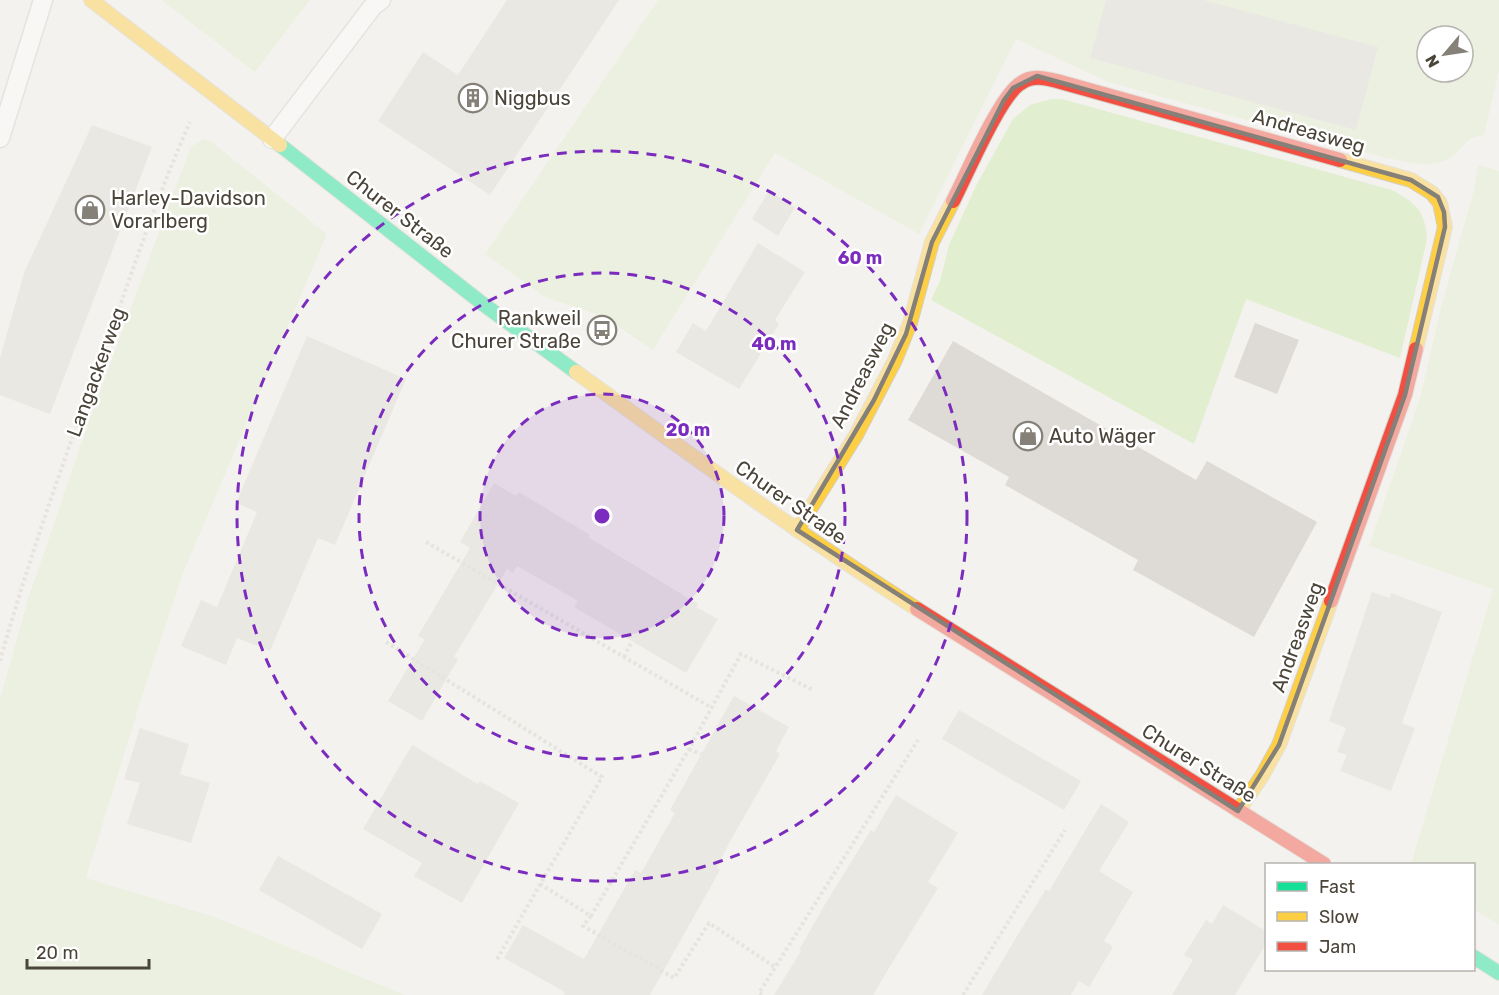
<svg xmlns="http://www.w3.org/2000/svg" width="1499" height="995" font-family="Rubik,sans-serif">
<rect width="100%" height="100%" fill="#f4f2ee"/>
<g fill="#e1eecf" fill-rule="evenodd">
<polygon points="161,0 310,0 255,72"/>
<path d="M 658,0 L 1499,0 L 1499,71 L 1484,135 C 1463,139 1467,145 1453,156 C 1433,171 1405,161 1382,157 L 1108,82 L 1016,39 L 919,234 L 775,153 L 653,350 L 602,316 L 545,297 L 485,254 ZM 1427,36 L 1463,36 L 1463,72 L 1427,72 Z"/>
<path d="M 1051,99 L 1062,99 L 1392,190 C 1415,202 1426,212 1427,239 L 1400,358 L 1246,299 L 1194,444 L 931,300 L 940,281 L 949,245 L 976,186 L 1013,119 L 1030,105 Z"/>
<polygon points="203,139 208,140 218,147 327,234 183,573 145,687 86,878 215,917 405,995 0,995 0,699 28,599 89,421 189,151 192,146"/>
<polygon points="1478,165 1499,171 1499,925 1474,909 1474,864 1411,864 1493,589 1369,546 1420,398 1442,303 1474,190"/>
</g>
<g fill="#dedbd6">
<polygon points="507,0 619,0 490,195 378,121 423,52 458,75"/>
<polygon points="1106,0 1203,0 1378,47 1356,130 1090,58"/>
<polygon points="92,125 152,147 50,414 0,395 0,358 24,273"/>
<polygon points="769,191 795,207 778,236 752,219"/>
<polygon points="758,243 805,272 775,320 779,324 739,389 676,352 693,323 706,331"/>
<polygon points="1255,323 1299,340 1277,394 1234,377"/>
<polygon points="307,336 406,379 335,545 318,538 270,651 237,638 226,665 181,646 201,600 217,607 257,512 236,503"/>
<polygon points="953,341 1196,480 1207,461 1317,522 1254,637 1133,570 1138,560 1005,485 1009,477 908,420"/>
<polygon points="494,483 516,496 519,492 590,535 588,537 698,604 696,607 718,619 686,673 574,607 578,601 517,566 513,573 507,569 454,657 458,659 422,721 388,701 425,639 418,636 470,548 460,542"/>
<polygon points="1372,592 1390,598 1391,593 1442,612 1402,723 1415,728 1391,791 1340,771 1347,755 1337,752 1346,728 1329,721"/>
<polygon points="734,696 789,727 776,751 780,754 729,843 717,868 720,870 650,995 564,995 565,992 504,958 523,925 584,959 635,870 641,873 675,813 670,810"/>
<polygon points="959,710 1081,781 1064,810 942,739"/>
<polygon points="140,728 189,744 180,774 210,783 191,843 127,824 140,783 124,779"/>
<polygon points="412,745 478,784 480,781 519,803 462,903 414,876 422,863 363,829"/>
<polygon points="896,795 958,833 928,882 938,888 889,968 873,995 774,995 801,951 799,950 827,901 871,830 874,832"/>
<polygon points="1101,804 1129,822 1099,871 1133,892 1104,941 1113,947 1089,987 1079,981 1071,995 982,995 1017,936 1046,889 1049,891"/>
<polygon points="278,856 382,914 362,949 259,890"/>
<polygon points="1223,905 1266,931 1266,944 1235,995 1172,995 1193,960 1184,955 1206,920 1212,924"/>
</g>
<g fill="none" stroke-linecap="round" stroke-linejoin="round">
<g stroke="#d2d0cb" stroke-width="21">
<g id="lane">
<polyline points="0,138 43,0"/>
<polyline points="272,139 373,6 381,0"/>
</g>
</g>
<g stroke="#d3cfc5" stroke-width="16">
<g id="fast">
<polyline points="280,145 483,304 576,372"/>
<polyline points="1474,957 1499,973"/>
</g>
</g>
<g stroke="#d3cfc5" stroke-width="16">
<g id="slow">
<polyline points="91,0 280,145"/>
<polyline points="1340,160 1411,180 1432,193 1440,203 1445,227 1416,349"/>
<path d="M 576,372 C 688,453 800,535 917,609"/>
<polyline points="797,530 856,435 895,360 910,323 932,242 953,201"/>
<polyline points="1238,811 1262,776 1279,745 1331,601"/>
</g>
</g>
<g stroke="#d3cfc5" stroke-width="16">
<g id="jam">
<path d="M 953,201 C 966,176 1000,95 1021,83 C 1032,75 1045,78 1057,81 L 1340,160"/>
<polyline points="1331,601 1405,395 1416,349"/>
<polyline points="917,609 1324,864"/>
</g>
</g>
<g stroke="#d3d2cc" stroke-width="4" stroke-dasharray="3 3" stroke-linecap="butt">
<polyline points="426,542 712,708"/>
<polyline points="386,642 602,777 496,961"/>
<polyline points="624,657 632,641"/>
<path d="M 0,661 C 30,554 68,448 107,343 C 133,269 158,194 190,122"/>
<polyline points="689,749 701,754"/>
<polyline points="540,884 591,916 689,749 741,654 813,690"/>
<polyline points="591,916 583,926 674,978 709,923 775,967"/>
<polyline points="762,995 759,993 918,740"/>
<polyline points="963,995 1065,830"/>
</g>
<use href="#lane" stroke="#fdfdfc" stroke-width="18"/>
<use href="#fast" stroke="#16e098" stroke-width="14"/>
<use href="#slow" stroke="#ffcf43" stroke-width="14"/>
<use href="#jam" stroke="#f24e42" stroke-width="14"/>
</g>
<path d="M0 0H1499V995H0ZM 1037,76 L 1411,180 L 1438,197 L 1444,212 L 1445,227 L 1405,395 L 1279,745 L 1238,811 L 797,530 L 874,400 L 906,334 L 932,242 L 1004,100 L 1013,88 Z" fill="#f4f2ee" fill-opacity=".55" fill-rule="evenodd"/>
<path fill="none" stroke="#868178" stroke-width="4.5" stroke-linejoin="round" d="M 1037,76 L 1411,180 L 1438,197 L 1444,212 L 1445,227 L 1405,395 L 1279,745 L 1238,811 L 797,530 L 874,400 L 906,334 L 932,242 L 1004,100 L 1013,88 Z"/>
<circle cx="602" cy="516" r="122" fill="#7b2cbf" fill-opacity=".12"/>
<g fill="none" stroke="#7b2cbf" stroke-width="3" stroke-dasharray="10 8">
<circle cx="602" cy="516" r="122"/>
<circle cx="602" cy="516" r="243"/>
<circle cx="602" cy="516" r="365"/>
</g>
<defs>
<g id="building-ring" transform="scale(1.5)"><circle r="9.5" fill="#fff" stroke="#868178" stroke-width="1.5"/><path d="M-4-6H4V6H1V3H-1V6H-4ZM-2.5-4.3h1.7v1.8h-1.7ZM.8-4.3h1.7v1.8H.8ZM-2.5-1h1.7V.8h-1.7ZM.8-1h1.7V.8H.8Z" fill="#868178"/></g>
<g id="shop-ring" transform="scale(1.5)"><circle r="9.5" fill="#fff" stroke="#868178" stroke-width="1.5"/><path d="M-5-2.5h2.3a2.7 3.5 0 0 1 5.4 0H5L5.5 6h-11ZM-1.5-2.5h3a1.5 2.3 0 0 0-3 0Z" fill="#868178"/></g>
<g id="bus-ring" transform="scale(1.5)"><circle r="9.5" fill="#fff" stroke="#868178" stroke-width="1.5"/><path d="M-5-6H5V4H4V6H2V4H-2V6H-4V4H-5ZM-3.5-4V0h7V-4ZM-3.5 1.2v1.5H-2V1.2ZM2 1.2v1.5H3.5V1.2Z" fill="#868178"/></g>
</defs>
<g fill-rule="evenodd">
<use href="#building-ring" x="473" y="98"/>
<use href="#shop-ring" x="90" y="210"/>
<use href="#bus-ring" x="602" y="330"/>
<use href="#shop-ring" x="1028" y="436"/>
</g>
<g text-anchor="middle" stroke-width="5" stroke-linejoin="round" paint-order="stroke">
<g font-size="20" fill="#4b4439" stroke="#fff" text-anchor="start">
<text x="494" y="105">Niggbus</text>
<text x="111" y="205">Harley-Davidson<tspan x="111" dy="23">Vorarlberg</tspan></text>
<text x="581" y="325" text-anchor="end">Rankweil<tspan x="581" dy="23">Churer Straße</tspan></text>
<text x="1049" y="443">Auto Wäger</text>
</g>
<g font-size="20" fill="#4b4439" stroke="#fff">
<text transform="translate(1309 131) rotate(16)" y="7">Andreasweg</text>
<text transform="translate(400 214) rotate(38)" y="7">Churer Straße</text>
<text transform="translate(96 372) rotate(-70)" y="7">Langackerweg</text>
<text transform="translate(862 375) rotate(-63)" y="7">Andreasweg</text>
<text transform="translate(791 502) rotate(35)" y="7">Churer Straße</text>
<text transform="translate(1297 637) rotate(-70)" y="7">Andreasweg</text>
<text transform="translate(1199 763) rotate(32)" y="7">Churer Straße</text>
</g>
</g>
<circle cx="602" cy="516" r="9" fill="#7b2cbf" stroke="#fff" stroke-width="3"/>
<g font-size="18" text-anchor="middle" font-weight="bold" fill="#7b2cbf" stroke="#fff" stroke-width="5" stroke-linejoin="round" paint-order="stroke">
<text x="860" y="264">60 m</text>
<text x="774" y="350">40 m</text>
<text x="688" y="436">20 m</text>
</g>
<rect x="1265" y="863" width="210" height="108" fill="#ffffff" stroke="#b7b4b0" stroke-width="1.5"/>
<rect x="1277" y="882" width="30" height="9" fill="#16e098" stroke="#b7b4b0" stroke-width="1.5"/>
<text x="1319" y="893" font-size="18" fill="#4b4439">Fast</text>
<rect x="1277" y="912" width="30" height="9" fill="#ffcf43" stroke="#b7b4b0" stroke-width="1.5"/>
<text x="1319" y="923" font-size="18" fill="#4b4439">Slow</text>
<rect x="1277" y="942" width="30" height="9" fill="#f24e42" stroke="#b7b4b0" stroke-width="1.5"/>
<text x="1319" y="953" font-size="18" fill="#4b4439">Jam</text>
<g transform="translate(1445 54) rotate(241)"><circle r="28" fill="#ffffff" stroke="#b7b4b0" stroke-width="1.5"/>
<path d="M0-4.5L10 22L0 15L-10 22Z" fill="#868178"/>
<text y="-9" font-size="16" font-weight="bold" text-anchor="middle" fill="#4b4439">N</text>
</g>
<path d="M27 959v9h122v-9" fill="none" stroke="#4b4439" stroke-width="3"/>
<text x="36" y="959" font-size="18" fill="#4b4439" stroke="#ffffff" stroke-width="4.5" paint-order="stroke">20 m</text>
</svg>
